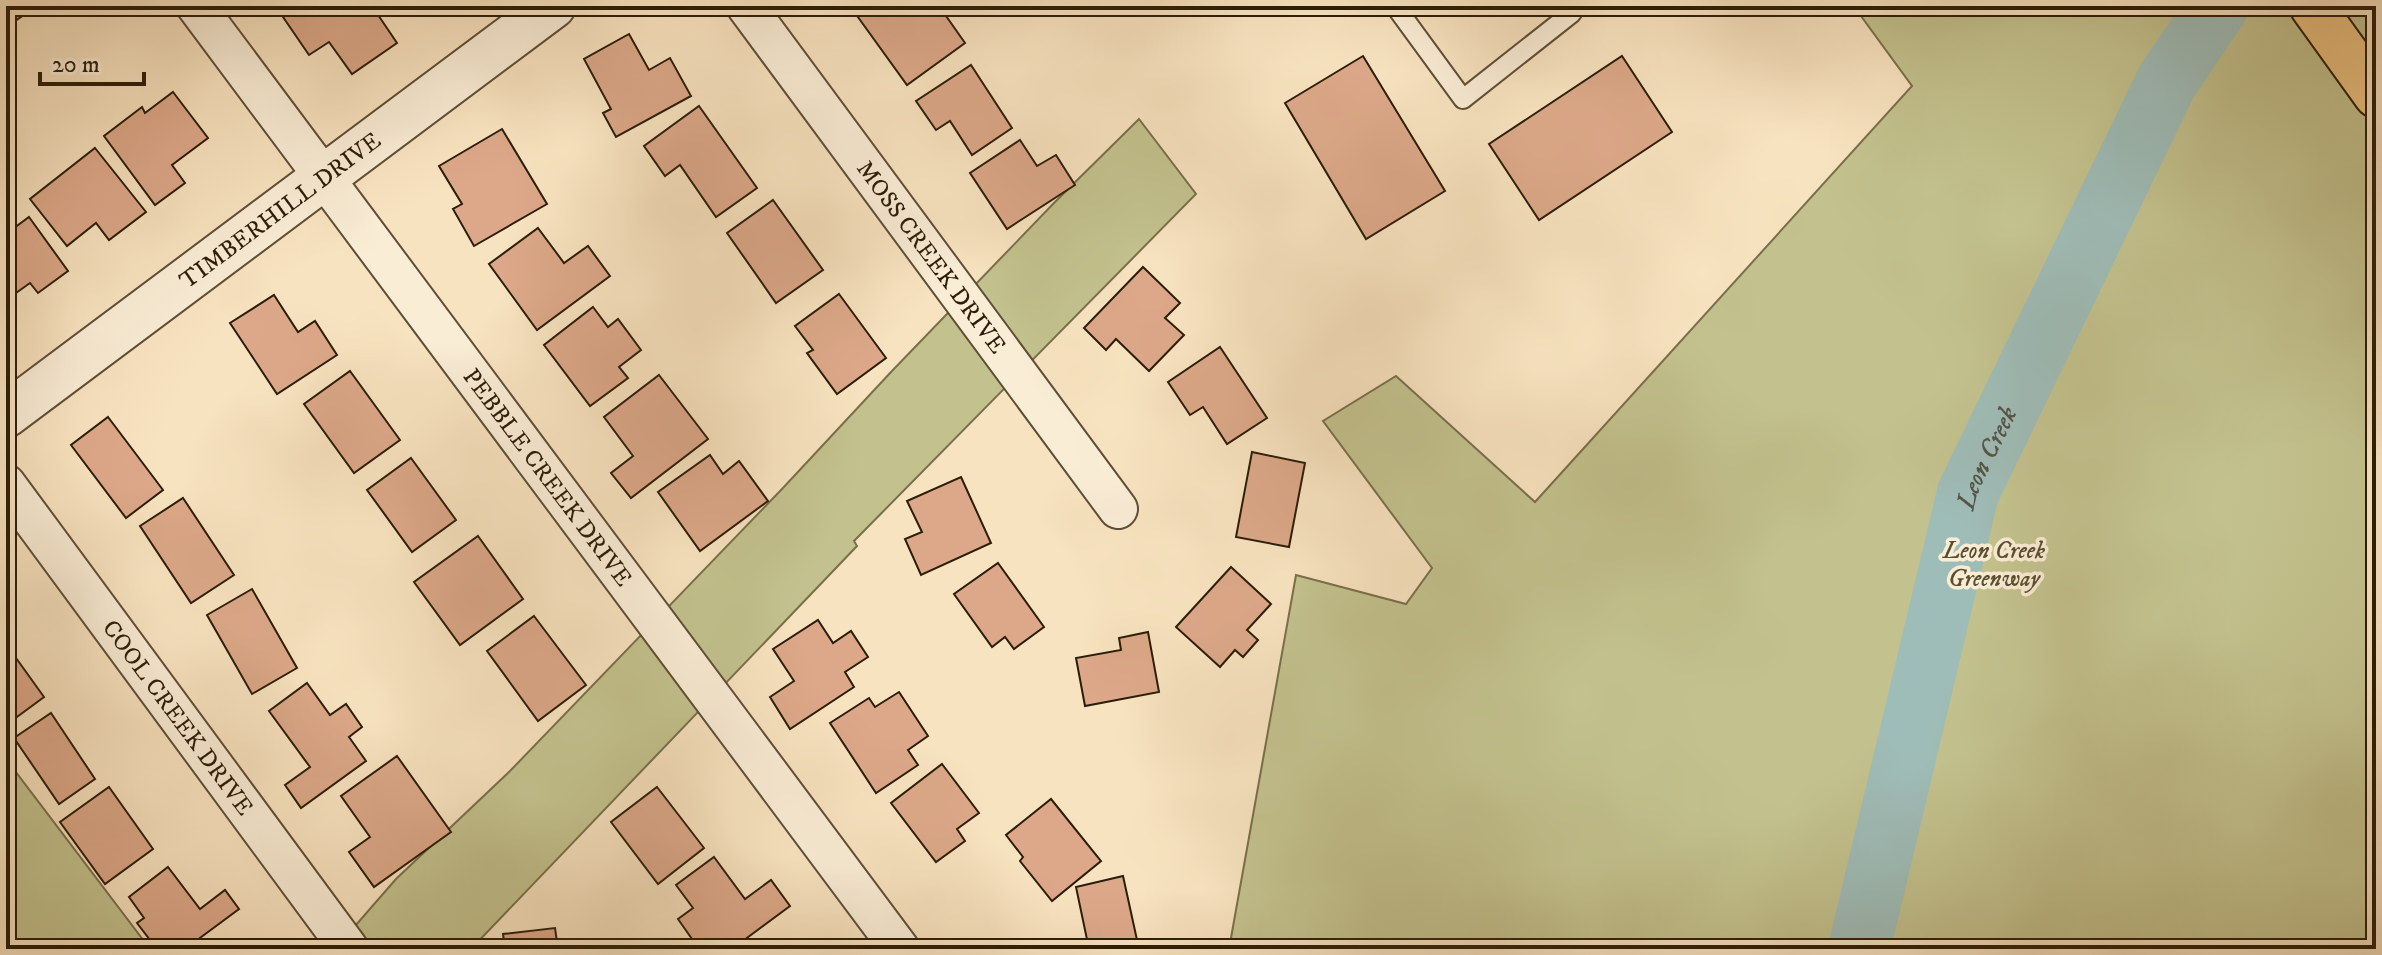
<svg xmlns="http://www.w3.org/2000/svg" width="2382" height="955" font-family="'IM FELL DW Pica',serif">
<rect width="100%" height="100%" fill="#f8e3c0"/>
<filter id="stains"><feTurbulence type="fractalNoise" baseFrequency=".0025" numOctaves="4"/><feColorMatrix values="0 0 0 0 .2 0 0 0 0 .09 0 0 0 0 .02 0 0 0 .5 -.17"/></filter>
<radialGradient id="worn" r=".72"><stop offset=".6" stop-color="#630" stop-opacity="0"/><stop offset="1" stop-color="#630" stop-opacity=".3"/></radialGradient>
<g fill="#c3c28e" stroke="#78704b" stroke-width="2">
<polygon points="1869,6 2376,6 2376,949 1229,949 1296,575 1406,604 1432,568 1323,421 1396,376 1535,502 1912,86 1861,16"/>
<polygon points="1139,119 1196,194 854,541 857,546 471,949 335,949 396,879 510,771 782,489 891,372 1054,203"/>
<polygon points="6,759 150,949 15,949 6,938"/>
</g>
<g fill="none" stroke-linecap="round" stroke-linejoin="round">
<path stroke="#9fbdb8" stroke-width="62" id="s1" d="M 1859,949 L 1968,493 L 2167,81 L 2218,6"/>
</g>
<g fill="#dca889" stroke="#2c1d08" stroke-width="2">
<polygon points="6,6 37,6 15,21"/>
<polygon points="299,6 372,6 397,43 352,74 329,42 309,55 283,17"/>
<polygon points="850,6 939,6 965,43 907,85"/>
<polygon points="629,34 649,70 670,58 691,96 616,137 603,113 611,109 584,59"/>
<polygon points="1363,56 1445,191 1366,239 1285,103"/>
<polygon points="1622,56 1672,132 1539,220 1489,144"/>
<polygon points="971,65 1012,128 972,155 950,121 936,130 916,101"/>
<polygon points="173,92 208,138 172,165 185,183 155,205 104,136 142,107 145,113"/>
<polygon points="699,106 757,188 716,217 680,165 665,176 644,146"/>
<polygon points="502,129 547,204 474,246 453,209 462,204 439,166"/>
<polygon points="1020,140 1037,166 1056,155 1075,185 1007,229 970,173"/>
<polygon points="95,148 146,212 109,240 96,223 67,246 30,199"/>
<polygon points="773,200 823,270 776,303 727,233"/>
<polygon points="29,217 68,271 38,293 30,283 6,300 6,234"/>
<polygon points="538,228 564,263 588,246 610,276 537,330 489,264"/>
<polygon points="1143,267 1180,303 1165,318 1184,335 1149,371 1116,339 1106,350 1084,328"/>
<polygon points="839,294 886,358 837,394 807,353 813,350 795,326"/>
<polygon points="274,295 298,332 315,321 337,355 277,394 230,323"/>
<polygon points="593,307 608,327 618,319 641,350 619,367 628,378 590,406 544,345"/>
<polygon points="1220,347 1267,418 1227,444 1203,407 1190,415 1168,382"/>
<polygon points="350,371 400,440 354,473 304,404"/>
<polygon points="659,375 708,439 631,498 611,473 633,456 604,417"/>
<polygon points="108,417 163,490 126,518 71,445"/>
<polygon points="1252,452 1305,463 1289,547 1236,537"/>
<polygon points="710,455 723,474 739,461 768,501 700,551 658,492"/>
<polygon points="411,458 456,520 412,552 367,490"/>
<polygon points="961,477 991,543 921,575 905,539 922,532 907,501"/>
<polygon points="183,498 234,575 191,603 140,526"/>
<polygon points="478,536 523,599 460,645 414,582"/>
<polygon points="998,563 1044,627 1014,649 1005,637 992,647 954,594"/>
<polygon points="1231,567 1271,604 1247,630 1258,640 1243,657 1235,650 1220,667 1176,627"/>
<polygon points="252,589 297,668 252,694 207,615"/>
<polygon points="534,616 586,685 538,721 487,651"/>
<polygon points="818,620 833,643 851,631 868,657 845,672 854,687 790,729 770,697 794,681 773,649"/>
<polygon points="1148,632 1159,692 1085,706 1076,658 1121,650 1119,638"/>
<polygon points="6,644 44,697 6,725"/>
<polygon points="307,683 330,715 346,704 362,727 349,737 366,761 301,808 285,785 310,767 269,711"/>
<polygon points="899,692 928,736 908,750 918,765 876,793 830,723 869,698 875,707"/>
<polygon points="51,713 95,779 59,804 14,738"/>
<polygon points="397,756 451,832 374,887 349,852 370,837 341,796"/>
<polygon points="942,764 979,813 957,829 965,841 936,862 891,803"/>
<polygon points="109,787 153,849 105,884 60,822"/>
<polygon points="657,787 704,848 658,884 611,822"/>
<polygon points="1051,799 1101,861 1052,901 1020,861 1023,857 1006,835"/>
<polygon points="714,857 745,899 771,880 790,906 732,949 699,949 678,919 693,908 676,885"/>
<polygon points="168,867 200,909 225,890 239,909 185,949 157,949 137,923 144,918 129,897"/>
<polygon points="1123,876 1139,949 1089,949 1076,887"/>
<polygon points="555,928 558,949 505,949 503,934"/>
<polygon points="766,939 774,949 752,949"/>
</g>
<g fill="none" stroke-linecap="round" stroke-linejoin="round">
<g stroke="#5f4e36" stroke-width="22">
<polyline id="service" points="1395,6 1463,99 1572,13 1567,6"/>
</g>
<g stroke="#5f4e36" stroke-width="42">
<g id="minor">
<path id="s2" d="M 196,6 L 900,949"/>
<path id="s3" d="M 746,6 L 1118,509"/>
<path id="s4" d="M 6,484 L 349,949"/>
</g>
</g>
<g stroke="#5f4e36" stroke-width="48">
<g id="tertiary">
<path id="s5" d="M 6,415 L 553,6"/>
</g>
</g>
<g stroke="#2c1d08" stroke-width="48">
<polyline id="primary" points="2312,6 2376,95"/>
</g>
<use href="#service" stroke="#faedd6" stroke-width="18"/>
<use href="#minor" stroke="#faedd6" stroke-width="38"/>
<use href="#tertiary" stroke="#faedd6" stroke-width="44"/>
<use href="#primary" stroke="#ecc280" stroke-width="44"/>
</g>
<g text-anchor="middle" stroke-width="7" stroke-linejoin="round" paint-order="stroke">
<g font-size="24" fill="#2c1d08" stroke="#faedd6">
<text dy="8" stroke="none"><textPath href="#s5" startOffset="342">TIMBERHILL DRIVE</textPath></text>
<text dy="8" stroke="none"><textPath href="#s3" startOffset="312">MOSS CREEK DRIVE</textPath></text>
<text dy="8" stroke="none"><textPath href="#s2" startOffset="588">PEBBLE CREEK DRIVE</textPath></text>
<text dy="8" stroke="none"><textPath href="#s4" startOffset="290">COOL CREEK DRIVE</textPath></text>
</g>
<g font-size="24" font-style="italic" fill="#594f30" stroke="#faedd6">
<text x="1994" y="558">Leon Creek<tspan x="1994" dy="28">Greenway</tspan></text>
</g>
<g font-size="26" font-style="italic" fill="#545546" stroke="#faedd6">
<text dy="9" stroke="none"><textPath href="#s1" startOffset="508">Leon Creek</textPath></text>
</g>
</g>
<rect width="2382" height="955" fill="none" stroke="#f8e3c0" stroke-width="32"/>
<rect x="8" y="8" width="2366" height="939" fill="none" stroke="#2c1d08" stroke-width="4"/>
<rect x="16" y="16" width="2350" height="923" fill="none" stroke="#2c1d08" stroke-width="2"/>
<path d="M40 72v12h104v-12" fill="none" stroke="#2c1d08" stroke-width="4"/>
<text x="52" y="72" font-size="24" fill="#2c1d08" stroke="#faedd6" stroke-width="6" paint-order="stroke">20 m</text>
<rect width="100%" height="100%" filter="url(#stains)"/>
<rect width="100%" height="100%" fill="url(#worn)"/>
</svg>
